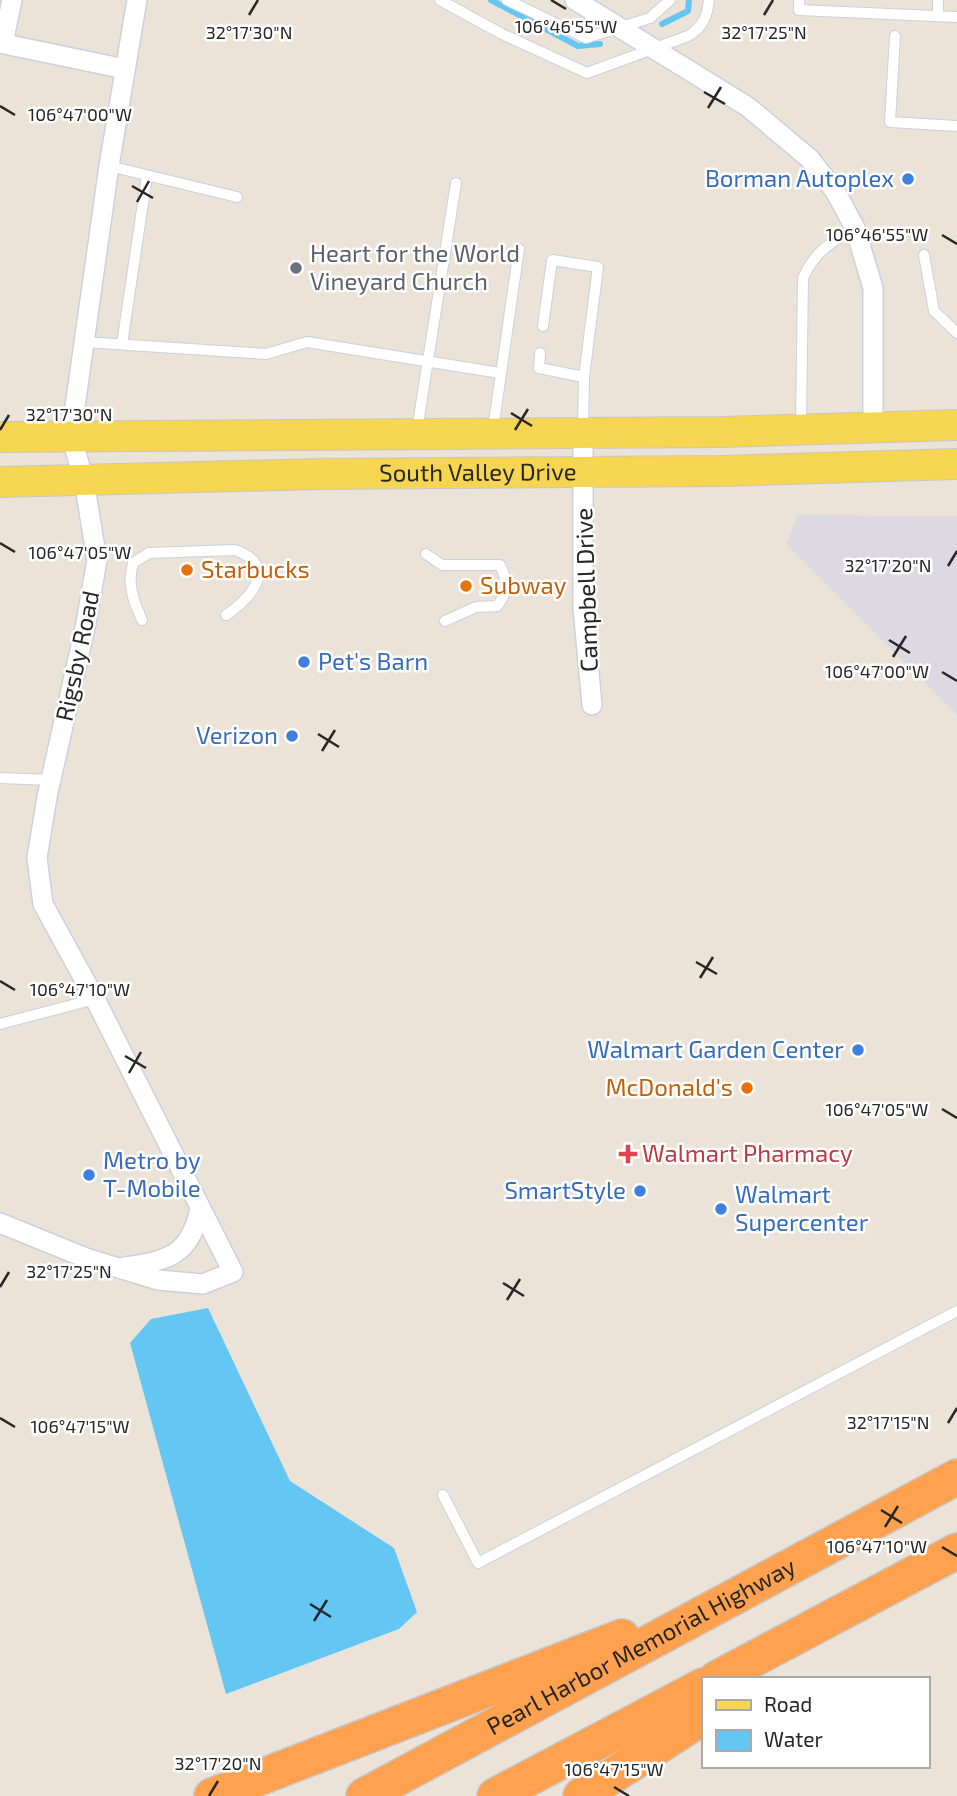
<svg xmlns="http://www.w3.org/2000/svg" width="957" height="1796" viewBox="0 0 957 1796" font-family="'Exo 2',sans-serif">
  <rect width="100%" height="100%" fill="#ebe3d7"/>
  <polygon fill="#dcd9e2" points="798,515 957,516 957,715 786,544"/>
  <polygon fill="#64c7f3" points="208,1308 290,1481 394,1548 417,1612 399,1629 226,1694 130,1343 151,1319"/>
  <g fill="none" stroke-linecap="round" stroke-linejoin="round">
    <g stroke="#64c7f3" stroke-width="6">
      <polyline points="491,0 578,46 600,44"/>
      <polyline points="662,24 688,11 689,0"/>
    </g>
    <defs>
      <g id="service">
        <path d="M440,0L502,34L587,73L688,36C703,27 707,17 709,0"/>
        <polyline points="507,0 586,38 650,18 670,0"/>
        <polyline points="799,0 799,10 957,17"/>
        <polyline points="938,16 938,0"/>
        <polyline points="895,36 890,122 957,126"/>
        <polyline points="109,166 237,197"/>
        <polyline points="924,255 934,311 957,333"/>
        <polyline points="543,326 552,260 598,267 584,377 583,428"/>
        <polyline points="83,342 266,354 307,342 500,373"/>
        <polyline points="122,344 147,176"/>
        <polyline points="540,353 539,368 584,377"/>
        <path d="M801,425L803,278C815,251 830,243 855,228"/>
        <polyline points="493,429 519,249"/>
        <polyline points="417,430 456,183"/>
        <path d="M426,554L442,565H500C507,579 508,594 497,606L476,607L445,621"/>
        <path d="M142,620C133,600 127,584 133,563L149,553L235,550C280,566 251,598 226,615"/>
        <polyline points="0,778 51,780"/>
        <polyline points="0,1024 95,999"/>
        <polyline points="443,1495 478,1563 957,1311"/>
      </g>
      <g id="minor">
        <polyline points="575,0 748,107 810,159 835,191 855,228 873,288 873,427"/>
        <polyline points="0,43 125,69"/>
        <polyline points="3,43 12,0"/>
        <polyline points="583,432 583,608 592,705"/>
        <polyline points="0,1223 86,1258 158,1280 203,1284 233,1272 95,999 43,904 37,858 47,797 86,623 97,560 84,481 71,435 109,166 137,0"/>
        <path d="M124,1267C168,1261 191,1255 200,1208"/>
      </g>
      <g id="primary">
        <polyline points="0,437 721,432 957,425"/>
        <path id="s1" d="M0,482L319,474L722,471L957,464"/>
      </g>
      <g id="motorway">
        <polyline points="716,1679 957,1551"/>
        <polyline points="212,1796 622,1637"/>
        <path id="s2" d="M364,1796L957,1477"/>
        <polyline points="495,1796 703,1686"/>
        <polyline points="581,1796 703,1717"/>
      </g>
    </defs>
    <use href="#service" stroke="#cdd0e1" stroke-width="12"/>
    <use href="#minor" stroke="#cdd0e1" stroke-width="22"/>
    <use href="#primary" stroke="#c7c7c7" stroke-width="32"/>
    <use href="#motorway" stroke="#c7c7c7" stroke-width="38"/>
    <use href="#service" stroke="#fff" stroke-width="10"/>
    <use href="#minor" stroke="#fff" stroke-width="19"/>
    <use href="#primary" stroke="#f6d651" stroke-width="30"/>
    <use href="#motorway" stroke="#ffa14e" stroke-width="35"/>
  </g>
  <path fill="none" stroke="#272727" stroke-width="2.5" d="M551,0L566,9M249,15L258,0M764,15L773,0M704,92L725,104M0,106L15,115M708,108L721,87M132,186L153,198M137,202L149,181M942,235L957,244M511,413L532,426M0,430L9,415M515,430L528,409M0,543L15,552M948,566L957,551M889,640L910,653M893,657L906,636M942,672L957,681M318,734L339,747M322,751L335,730M696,962L717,974M700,978L713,957M0,981L15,990M125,1056L146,1068M129,1073L141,1052M942,1109L957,1118M503,1283L524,1296M0,1287L9,1272M507,1300L520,1279M0,1418L15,1427M948,1423L957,1408M881,1510L902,1523M885,1527L898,1506M942,1547L957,1556M310,1604L331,1617M314,1621L327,1600M614,1787L629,1796M209,1796L218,1781"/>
  <g fill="#3f7fe0" stroke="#fff" stroke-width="2.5">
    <circle cx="908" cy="179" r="7"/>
    <circle cx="304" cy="662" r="7"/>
    <circle cx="292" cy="736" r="7"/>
    <circle cx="858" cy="1050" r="7"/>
    <circle cx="89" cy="1175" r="7"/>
    <circle cx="640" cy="1191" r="7"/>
    <circle cx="721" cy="1209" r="7"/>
  </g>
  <circle fill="#6b7280" stroke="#fff" stroke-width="2.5" cx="296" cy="268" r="7"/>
  <g fill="#e8710a" stroke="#fff" stroke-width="2.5">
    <circle cx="187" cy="570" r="7"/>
    <circle cx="466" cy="586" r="7"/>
    <circle cx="747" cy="1088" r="7"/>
  </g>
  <path fill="#e0444e" stroke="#fff" stroke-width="2.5" d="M624.5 1143.5h7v7h7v7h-7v7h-7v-7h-7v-7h7z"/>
  <g text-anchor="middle" stroke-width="5" stroke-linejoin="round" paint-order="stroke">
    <g font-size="24" fill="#366cbe" stroke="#fff" text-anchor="end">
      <text x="894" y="187">Borman Autoplex</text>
      <text x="318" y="670" text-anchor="start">Pet's Barn</text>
      <text x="278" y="744">Verizon</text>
      <text x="844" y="1058">Walmart Garden Center</text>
      <text x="103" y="1169" text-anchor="start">Metro by<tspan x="103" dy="28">T-Mobile</tspan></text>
      <text x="626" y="1199">SmartStyle</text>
      <text x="735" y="1203" text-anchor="start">Walmart<tspan x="735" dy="28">Supercenter</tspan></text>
    </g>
    <g font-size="24" fill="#5b616d" stroke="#fff" text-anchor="start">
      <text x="310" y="262">Heart for the World<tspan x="310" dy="28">Vineyard Church</tspan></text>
    </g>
    <g font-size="24" fill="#272727" stroke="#fff">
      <text dy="8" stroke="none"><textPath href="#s1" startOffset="478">South Valley Drive</textPath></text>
      <text transform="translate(587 590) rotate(-92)" y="8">Campbell Drive</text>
      <text transform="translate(78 656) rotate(-78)" y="8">Rigsby Road</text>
      <text dy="8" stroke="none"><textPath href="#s2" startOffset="315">Pearl Harbor Memorial Highway</textPath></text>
    </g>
    <g font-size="24" fill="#c56008" stroke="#fff" text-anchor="start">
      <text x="201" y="578">Starbucks</text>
      <text x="480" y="594">Subway</text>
      <text x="733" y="1096" text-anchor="end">McDonald's</text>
    </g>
    <g font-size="24" fill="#be3a42" stroke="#fff" text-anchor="start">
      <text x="642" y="1162">Walmart Pharmacy</text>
    </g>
  </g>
  <g font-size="18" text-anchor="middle" fill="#272727" stroke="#fff" stroke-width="5" stroke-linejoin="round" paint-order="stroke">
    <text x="566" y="33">106°46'55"W</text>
    <text x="249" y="39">32°17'30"N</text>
    <text x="764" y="39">32°17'25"N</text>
    <text x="80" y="121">106°47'00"W</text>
    <text x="877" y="241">106°46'55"W</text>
    <text x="69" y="421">32°17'30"N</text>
    <text x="80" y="559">106°47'05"W</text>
    <text x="888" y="572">32°17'20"N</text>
    <text x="877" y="678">106°47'00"W</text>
    <text x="80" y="996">106°47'10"W</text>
    <text x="877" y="1116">106°47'05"W</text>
    <text x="69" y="1278">32°17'25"N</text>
    <text x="888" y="1429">32°17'15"N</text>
    <text x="80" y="1433">106°47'15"W</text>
    <text x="877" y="1553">106°47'10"W</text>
    <text x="218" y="1770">32°17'20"N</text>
    <text x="614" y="1776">106°47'15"W</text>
  </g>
  <rect x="702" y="1677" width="228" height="91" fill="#ffffff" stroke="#a9a9a9" stroke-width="2"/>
  <rect x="716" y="1700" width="35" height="10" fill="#f6d651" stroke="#a9a9a9" stroke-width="2"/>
  <text x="764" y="1712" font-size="21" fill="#272727">Road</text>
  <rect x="716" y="1730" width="35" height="21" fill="#64c7f3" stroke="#a9a9a9" stroke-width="2"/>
  <text x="764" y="1747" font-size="21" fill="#272727">Water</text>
</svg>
